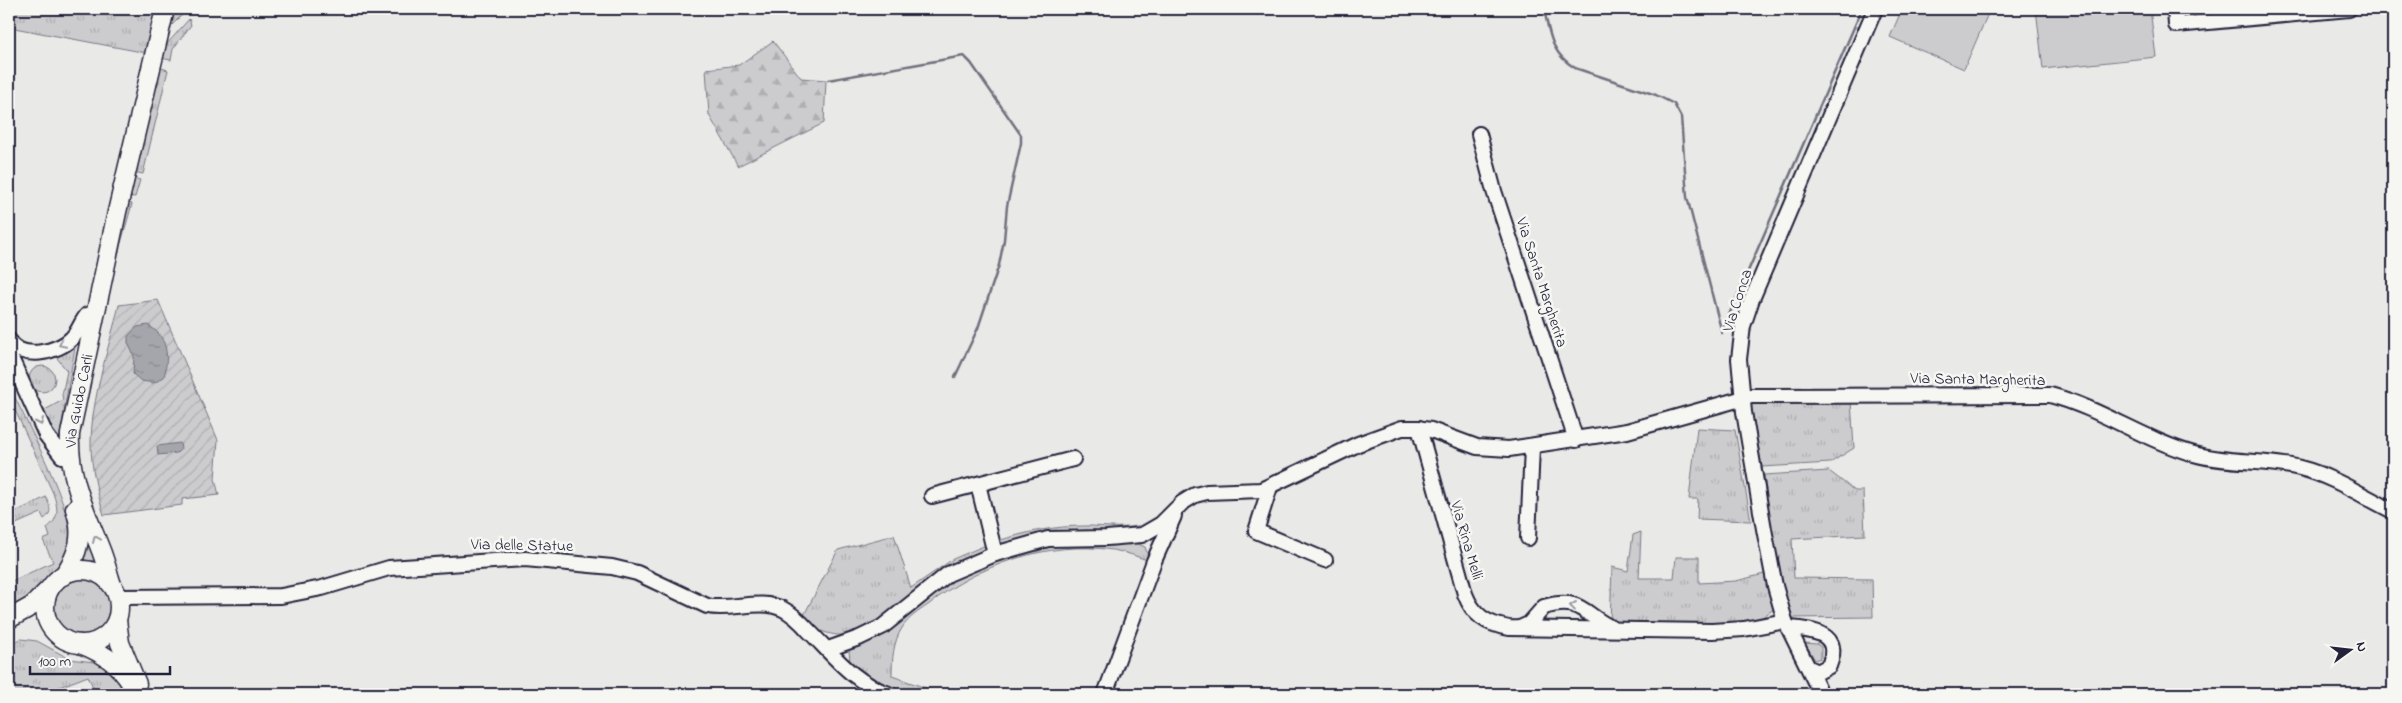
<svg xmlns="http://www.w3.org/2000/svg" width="2402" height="703" viewBox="0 0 2402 703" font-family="'Indie Flower',sans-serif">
  <defs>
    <pattern id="grass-tufts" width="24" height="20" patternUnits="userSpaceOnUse" patternTransform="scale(1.25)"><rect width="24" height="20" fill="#ccccce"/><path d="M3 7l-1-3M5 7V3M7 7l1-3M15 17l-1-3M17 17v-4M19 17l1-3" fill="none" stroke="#afafb2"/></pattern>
    <pattern id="forest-firs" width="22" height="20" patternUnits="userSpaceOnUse" patternTransform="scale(1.25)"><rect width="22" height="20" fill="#ccccce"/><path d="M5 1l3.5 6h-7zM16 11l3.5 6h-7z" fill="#afafb2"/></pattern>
    <pattern id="garden-furrows" width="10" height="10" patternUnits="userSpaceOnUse" patternTransform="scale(1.25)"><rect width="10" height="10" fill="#ccccce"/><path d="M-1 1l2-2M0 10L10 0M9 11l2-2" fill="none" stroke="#afafb2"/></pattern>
    <pattern id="water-ripples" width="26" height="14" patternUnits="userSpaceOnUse" patternTransform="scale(1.25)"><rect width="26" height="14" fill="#a5a5ac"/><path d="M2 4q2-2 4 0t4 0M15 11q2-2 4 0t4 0" fill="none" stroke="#86868d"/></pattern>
  </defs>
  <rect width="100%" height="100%" fill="#e9e9e7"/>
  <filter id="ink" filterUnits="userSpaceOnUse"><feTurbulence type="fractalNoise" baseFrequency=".02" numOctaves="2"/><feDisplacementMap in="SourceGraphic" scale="10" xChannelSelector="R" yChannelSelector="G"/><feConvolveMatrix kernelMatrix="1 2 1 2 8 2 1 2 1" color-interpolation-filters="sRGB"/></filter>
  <g filter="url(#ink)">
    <g fill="url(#grass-tufts)" stroke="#777784">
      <polygon points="9,9 158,9 147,53 9,27"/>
      <polygon points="171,9 188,9 165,32"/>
      <polygon points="189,19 191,25 173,49 171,60 160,58 167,44"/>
      <polygon points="158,67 168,70 143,174 133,172"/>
      <polygon points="133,178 140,180 135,197 128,196"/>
      <polygon points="126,202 132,204 98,325"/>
      <polygon points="77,336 58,446 42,417 45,415 43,411 63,400 62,395 67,371 54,354"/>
      <circle cx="42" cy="379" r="13"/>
      <path d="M9,385C23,416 75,511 69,540L76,542L60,566L44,579L37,592L9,613C17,598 9,589 9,574L12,581L53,562L43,540L50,537L47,528C60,518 58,508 53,493L9,397Z"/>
      <polygon points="1750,401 1851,401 1854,448 1830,463 1762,467"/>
      <polygon points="1697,428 1735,430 1751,521 1697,519 1698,499 1689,499"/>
      <polygon points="1829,471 1855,491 1863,491 1865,535 1792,539 1794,578 1872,579 1873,617 1790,618 1775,558 1764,475"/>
      <path d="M46,497C50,506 53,513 44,519L41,513L9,527V515Z"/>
      <path d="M1147,524L1143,528L997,547L995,542C1025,532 1054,526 1086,526C1107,526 1126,530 1147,524Z"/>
      <polygon points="1641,532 1639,578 1674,578 1676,557 1699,557 1699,583 1736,581 1768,573 1774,609 1761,618 1741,624 1610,624 1612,567 1628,571 1633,535"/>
      <path d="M894,535L911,588L953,559L986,545L987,551L873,627C846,638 831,639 805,622L808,619L803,617L838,550Z"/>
      <polygon points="94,541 97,562 85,560 82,557 86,544"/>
      <path d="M1134,542L1145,547L1150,561C1138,557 1126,552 1113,550C1048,540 978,565 928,605C919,611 908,618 902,628C893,642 892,660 892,676L943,694H906L874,684L850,663L849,649L882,635L942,584L975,566L1041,545Z"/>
      <circle cx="82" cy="607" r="29"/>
      <polygon points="21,639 37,641 70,659 102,663 132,694 96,694 88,676 41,694 9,694 9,644"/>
      <polygon points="1805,643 1817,644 1821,647 1821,658 1815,660"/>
    </g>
    <polygon fill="url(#forest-firs)" stroke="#777784" points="773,41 801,78 826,80 824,123 738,166 709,115 706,69 739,65"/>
    <path fill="url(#garden-furrows)" stroke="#777784" d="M158,300L218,440L215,479L219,495L182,499V505L104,515C97,491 91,468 91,444C91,399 109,348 119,305Z"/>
    <g fill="#ccccce" stroke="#777784">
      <polygon points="1902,9 1990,9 1964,69 1890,37"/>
      <polygon points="2036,9 2150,9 2156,57 2043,69"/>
    </g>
    <g fill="url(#water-ripples)" stroke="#71717f">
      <path d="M148,325C168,337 169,355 164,377L154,383L141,381L133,374L134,356L128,343V336L137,327Z"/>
      <polygon points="180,443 181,449 177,453 158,455 157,446"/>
    </g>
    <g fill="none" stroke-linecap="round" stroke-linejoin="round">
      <g stroke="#71717f" stroke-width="2.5">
        <path d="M1544,9C1550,35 1551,53 1575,68L1656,95L1674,104L1681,117L1687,197L1722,333"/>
        <polyline points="828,80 964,56 971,63 1021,135 1021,143 1007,206 1004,240 999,265 978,328 955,377"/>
        <polyline points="1722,331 1862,9"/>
      </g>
      <defs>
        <g id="minor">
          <polyline points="2175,9 2176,25 2349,9"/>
          <polyline points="1479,134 1494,191 1576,440"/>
          <path d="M9,340C20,361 58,353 72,338C79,331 81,322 87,315"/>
          <polyline points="9,354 46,435 62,456"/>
          <path d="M1419,428L1465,594C1473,615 1486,624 1509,628L1712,631L1744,629L1785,621"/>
          <polyline points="978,484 995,554"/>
          <polyline points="1270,487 1256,531 1325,560"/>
          <polyline points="932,496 1073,459"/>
          <polyline points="1528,538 1532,447"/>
          <path d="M118,597L281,596L322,588L389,568L525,559L612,567L637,573L707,606C732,611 760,598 783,609C793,614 801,622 809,631C834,656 854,683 889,694"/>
          <path d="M1520,628L1529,624L1544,607C1583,596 1584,616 1612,628"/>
          <path d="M1789,628C1814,630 1842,633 1829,666L1818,672L1809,668"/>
          <path d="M828,649L859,638L882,627L948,574L995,554L1048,539L1107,538L1142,535L1161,524L1182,503L1195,495L1207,492L1261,490L1358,444L1402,428H1416L1431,430L1477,447L1509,449L1627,431L1751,396L2050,395C2100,408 2144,440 2194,454C2229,464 2265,459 2300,468C2332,476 2363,496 2393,511"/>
          <polyline points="1105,694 1154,561 1174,516"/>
          <polyline points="1821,694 1785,621 1775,586 1764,529 1744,412 1739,359 1743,326 1752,299 1875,9"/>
        </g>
        <g id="major">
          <circle cx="82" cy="607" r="37"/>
          <path d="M63,576C79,554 84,534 75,509"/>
          <path id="s1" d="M112,585C108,573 105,560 100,548C85,510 68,476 70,434L117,212L165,9"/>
          <polyline points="9,619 32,606 49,589"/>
          <polyline points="117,620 120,643 137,684"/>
          <path d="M80,644C105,653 126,669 136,694"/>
        </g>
      </defs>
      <use href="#minor" stroke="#22223b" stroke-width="18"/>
      <use href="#major" stroke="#22223b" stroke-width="21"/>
      <use href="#minor" stroke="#f6f6f2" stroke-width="14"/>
      <use href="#major" stroke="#f6f6f2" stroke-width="18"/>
    </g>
    <defs><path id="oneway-chevron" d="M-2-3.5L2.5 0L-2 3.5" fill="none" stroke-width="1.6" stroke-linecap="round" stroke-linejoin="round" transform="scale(1.25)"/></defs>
    <g stroke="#9797a0">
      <use href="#oneway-chevron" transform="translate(62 344) rotate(154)"/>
      <use href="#oneway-chevron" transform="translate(40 422) rotate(66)"/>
      <use href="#oneway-chevron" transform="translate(96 539) rotate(-113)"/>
      <use href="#oneway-chevron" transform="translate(1573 606) rotate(-173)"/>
    </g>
  </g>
  <g text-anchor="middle" stroke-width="5" stroke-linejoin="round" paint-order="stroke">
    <g font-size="16" fill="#22223b" stroke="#f6f6f2">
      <text transform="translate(1543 282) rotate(72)" y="6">Via Santa Margherita</text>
      <text transform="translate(1736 300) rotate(-72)" y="6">Via Conca</text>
      <text transform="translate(1978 378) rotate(1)" y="6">Via Santa Margherita</text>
      <text dy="6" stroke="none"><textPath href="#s1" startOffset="192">Via Guido Carli</textPath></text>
      <text transform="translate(1468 540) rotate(74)" y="6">Via Rina Melli</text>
      <text transform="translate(522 544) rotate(1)" y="6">Via delle Statue</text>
    </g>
  </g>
  <rect width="2402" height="703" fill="none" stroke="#f6f6f2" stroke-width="30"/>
  <rect x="15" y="15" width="2372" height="673" fill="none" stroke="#22223b" stroke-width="2" filter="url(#ink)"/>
  <g transform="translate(2350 650) rotate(75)" stroke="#f6f6f2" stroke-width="4" paint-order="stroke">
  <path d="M0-4L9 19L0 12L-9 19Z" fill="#22223b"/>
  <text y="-8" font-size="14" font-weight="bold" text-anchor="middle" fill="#22223b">N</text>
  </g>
  <path d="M30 666v8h140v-8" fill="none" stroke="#22223b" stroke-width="2.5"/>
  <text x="38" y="666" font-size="15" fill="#22223b" stroke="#f6f6f2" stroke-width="4" paint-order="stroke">100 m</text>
</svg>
